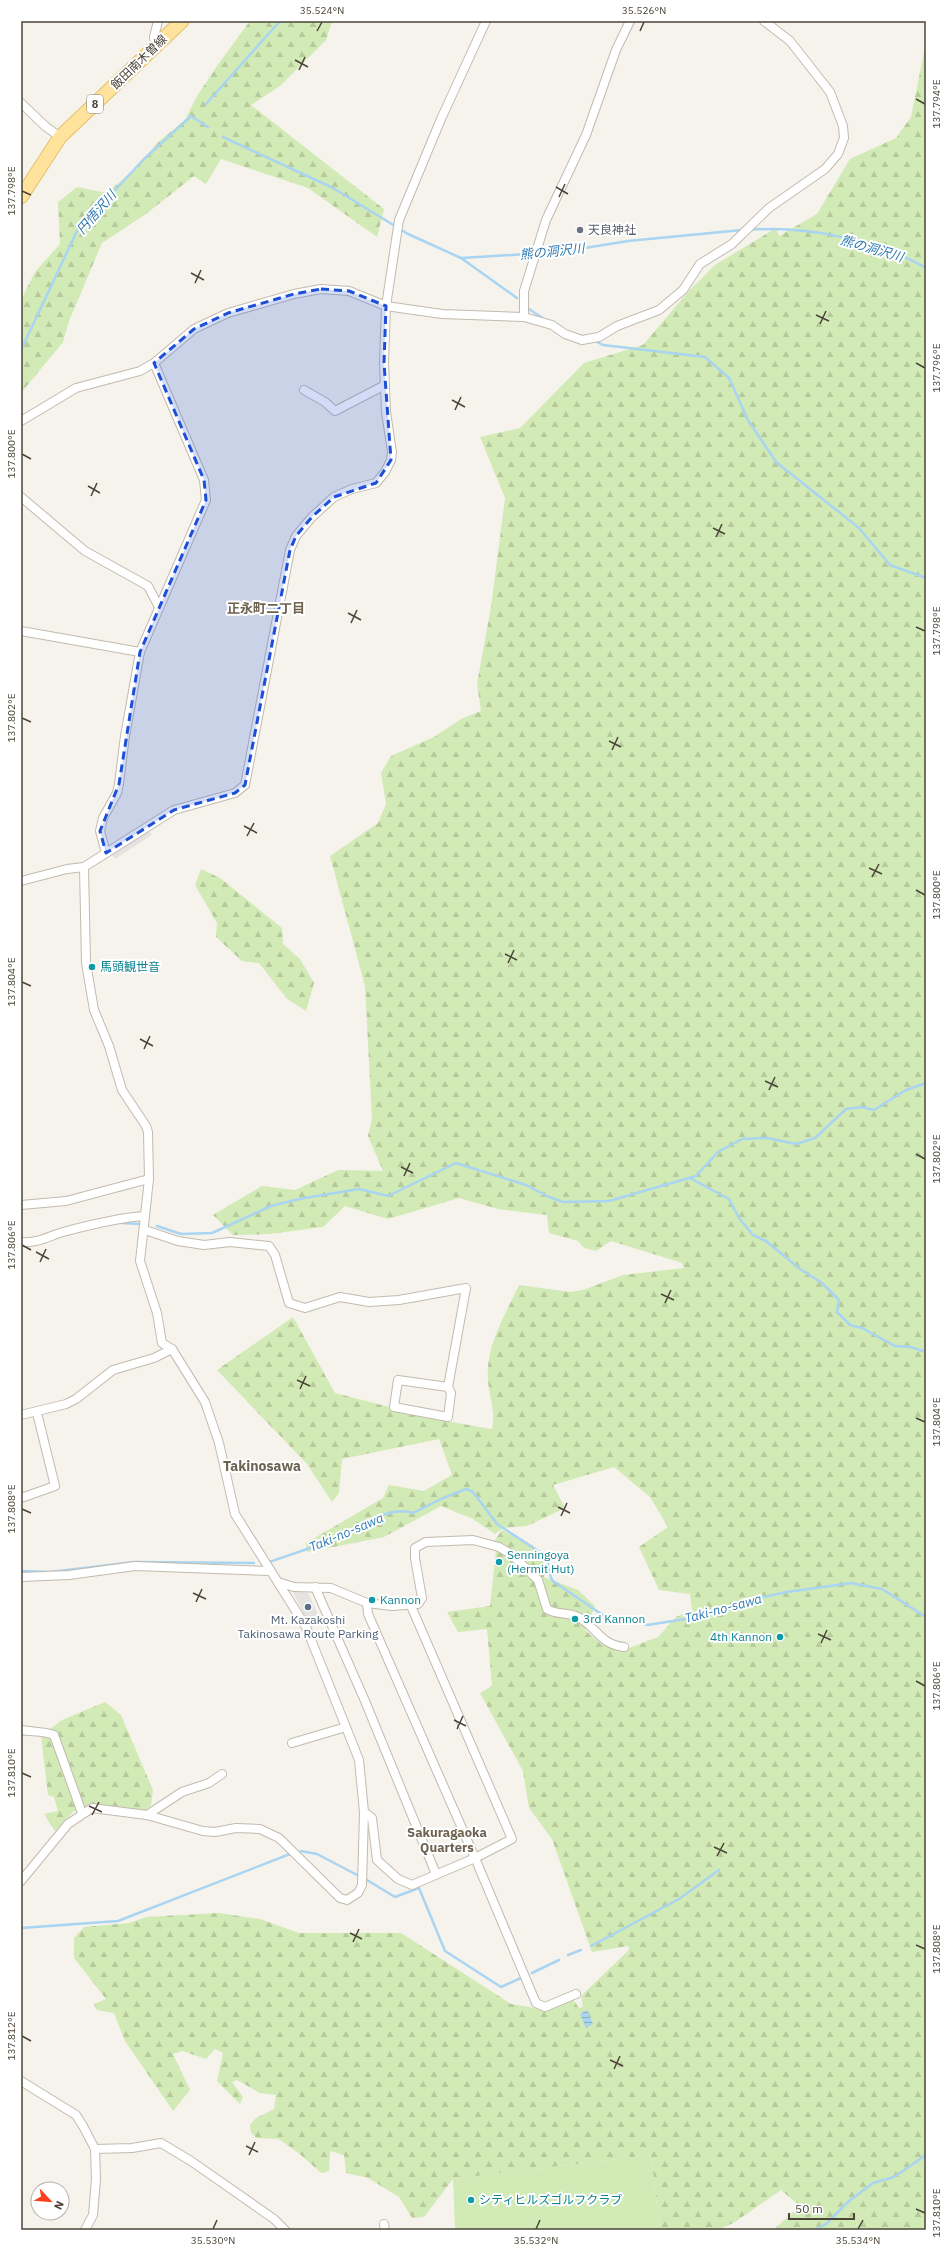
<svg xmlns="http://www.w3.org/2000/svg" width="947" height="2251" viewBox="0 0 947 2251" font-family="'IBM Plex Sans','Noto Sans JP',sans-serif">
  <defs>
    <pattern id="forest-firs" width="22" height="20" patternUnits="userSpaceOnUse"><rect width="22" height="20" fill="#d2eab5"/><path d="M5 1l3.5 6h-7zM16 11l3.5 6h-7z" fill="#b6ca9c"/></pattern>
    <pattern id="water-rules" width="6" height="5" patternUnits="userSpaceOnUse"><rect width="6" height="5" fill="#a9d4f2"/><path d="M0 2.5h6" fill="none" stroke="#8caec5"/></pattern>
  </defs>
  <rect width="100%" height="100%" fill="#f6f3ec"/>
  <polygon fill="#d2eab5" points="651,2155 660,2230 455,2230 453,2179"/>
  <g fill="url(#forest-firs)">
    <polygon points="250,21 332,21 326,40 280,86 251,105 384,209 377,237 308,188 221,159 206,184 194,176 146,214 102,243 69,321 63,342 21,393 21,300 35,272 60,244 58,202 77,187 107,193 137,167 158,142 185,120 197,96 219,63"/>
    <path d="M926,42V2230H773L800,2206L781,2190L735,2222L718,2230H660L651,2155L453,2179L424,2217L412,2218L399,2197L368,2178L346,2173L344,2155L330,2151L329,2171L321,2173L301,2155L279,2139L256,2138L251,2132L250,2125L256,2118L274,2109L276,2095L260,2093L237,2080L232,2082L243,2097L240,2104L217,2081L223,2053L215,2049L206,2059L182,2051L173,2054L190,2090L173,2111L125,2041L114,2013L97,2010L94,2004L106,1999L74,1958V1938L84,1927L129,1923L146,1917L218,1913L260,1919L299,1933H401L511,2004L546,2010L573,1999L579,2008L583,2007L581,1996L629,1950L628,1946L592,1952L552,1839L529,1808L523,1771L480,1693L492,1686L487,1629L458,1632L447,1612L490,1606L496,1551L495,1540L502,1530C526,1543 548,1545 544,1577L578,1590L595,1606L585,1630L601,1644L621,1651L658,1637L676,1617L692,1610L690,1594L659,1590L639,1547L668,1527L650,1497L614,1467L553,1485L565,1508L527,1526L503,1528L495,1534L473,1519L441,1506L384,1537L307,1552L306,1543L383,1498L389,1485L424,1491L452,1475L439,1439L342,1459L339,1493L332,1502L307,1464L217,1370L293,1317L335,1393L440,1420L492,1429C496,1412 489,1397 488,1380C485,1346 506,1314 519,1285L570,1292L583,1290L623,1275L684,1268L682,1263L611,1241L596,1251L584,1248L578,1241L549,1233L547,1215L498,1209L459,1198L388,1219L345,1206L323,1227L270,1234L233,1235L213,1215L262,1186L295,1190L338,1170L383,1171L368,1136L372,1119L365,986L330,856L378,823L386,804L381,773L391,756L434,737L461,719L481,711L477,684L491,607L505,498L480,437L520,428L584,363L643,345L688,292L715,265L776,228L779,236L817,214L850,159L896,138L911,117Z"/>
    <polygon points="201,869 220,878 282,928 283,944 300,959 314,983 306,1011 287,999 259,963 242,961 216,937 217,923 195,885"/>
    <polygon points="105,1702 121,1715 153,1790 151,1805 145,1810 89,1804 73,1812 55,1831 44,1814 58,1811 54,1797 48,1795 41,1736 62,1720"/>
  </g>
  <g fill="#e5e3e0">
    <polygon points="147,826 152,835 115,859 110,851"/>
    <polygon points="292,1590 308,1593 321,1621 310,1626"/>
  </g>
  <polygon fill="url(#water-rules)" points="587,2010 593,2024 586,2028 580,2014"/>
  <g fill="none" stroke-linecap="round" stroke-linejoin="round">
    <g stroke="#a9d4f2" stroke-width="2.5">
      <polyline points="206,104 280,21"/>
      <polyline points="223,137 333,188 408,234 461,258 560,252 628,241 742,230"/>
      <path d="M749,230C804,225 878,240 926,268"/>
      <polyline points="461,258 517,298"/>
      <polyline points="529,309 544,319"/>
      <polyline points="595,341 603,345 705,357 729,378 748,420 776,462 859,528 890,565 926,578"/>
      <polyline points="21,350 77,231 143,160 191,116 208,127"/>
      <polyline points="690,1178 729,1199 739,1218 753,1235 766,1241 800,1269 822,1283 839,1300 837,1312 850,1325 862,1328 895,1346 911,1347 926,1352"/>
      <polyline points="122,1223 140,1224"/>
      <polyline points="157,1226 181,1234 212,1233 271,1206 299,1199 359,1189 388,1196 456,1163 526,1185 549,1197 563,1202 609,1201 696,1176 718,1152 742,1139 767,1138 796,1144 815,1138 846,1109 862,1107 874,1110 906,1090 926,1083"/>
      <path d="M269,1562C292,1554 315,1547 336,1538C360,1528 386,1505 413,1513L441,1499L466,1489L473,1492L497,1524L546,1556L551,1578L553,1581L604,1616L648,1625L685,1619L727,1610L744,1601L787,1592L851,1583L882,1589L926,1617"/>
      <polyline points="21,1571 50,1572 134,1562 254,1563"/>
      <polyline points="301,1851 317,1854 359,1876"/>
      <polyline points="367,1880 395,1897 419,1888 445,1951 501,1987 523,1977"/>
      <polyline points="21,1928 118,1921 290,1854"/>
      <polyline points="591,1946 679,1899 719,1870"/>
      <polyline points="568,1955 581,1950"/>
      <polyline points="532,1973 559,1960"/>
      <polyline points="815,2230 826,2224 849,2201 873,2183 894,2177 926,2155"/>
    </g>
    <defs>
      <g id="minor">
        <polyline points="155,47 154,37 158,21"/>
        <polyline points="21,103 45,126 60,137"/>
        <polyline points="524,317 524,291 546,220 586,135 616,50 630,21"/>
        <polyline points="304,390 325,402 335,411 385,385"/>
        <polyline points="21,421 76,388 140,371 154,363 194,329 228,313 294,294 321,289 349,291 386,306 442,314 524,317 552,325 565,334 582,340 599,337 617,326 659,310 683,290 700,264 732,244 769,208 825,169 838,154 844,138 843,126 830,92 790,41 764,21"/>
        <polyline points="21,497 85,551 148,586 159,607"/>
        <polyline points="21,631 140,652"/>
        <polyline points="106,853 100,831 103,818 117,793 119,784 125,736 140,652 206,500 204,480 154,363"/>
        <polyline points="21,881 67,869 84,867 174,810 235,793 245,785 290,550 296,536 312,517 334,497 352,489 376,483 385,472 391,460 392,452 386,412 384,363 386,306 399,220 441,119 486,21"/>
        <polyline points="21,1205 66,1201 149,1179"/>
        <polyline points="145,1230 178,1241 204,1245 230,1242 269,1246 275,1255 289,1303 305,1308 340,1297 369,1302 399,1300 466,1288 448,1387 451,1393 448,1417 394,1407 398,1380 448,1387"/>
        <path d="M21,1242C36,1244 49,1236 63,1232C89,1225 117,1218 144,1216"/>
        <polyline points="21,1415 66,1404 76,1399 113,1370 154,1358 172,1349"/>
        <polyline points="21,1498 55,1486 37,1413"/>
        <polyline points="21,1577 69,1575 135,1566 269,1571"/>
        <path d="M278,1582L294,1587L331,1588L367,1603L392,1606L418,1604L422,1598L415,1558V1548L426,1542L473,1540L499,1547L511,1554L538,1580L547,1609C556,1615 568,1612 578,1617C597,1627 599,1644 624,1647"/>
        <polyline points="315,1587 365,1701 436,1874"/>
        <polyline points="367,1603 368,1614 475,1858 536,2003 545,2007 576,1994"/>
        <path d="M21,1730C33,1732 43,1731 54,1735L82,1813"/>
        <polyline points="292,1743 346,1727"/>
        <polyline points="364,1812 372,1818 377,1860 398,1879 412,1885 475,1858 512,1839 411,1606"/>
        <polyline points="147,1815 182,1792 209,1783 222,1774"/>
        <polyline points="21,1881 68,1824 92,1808 147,1815 203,1831 215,1832 236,1828 260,1829 279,1838 340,1898 347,1900 358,1893 362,1885 364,1812 359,1760 306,1627 235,1514 219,1443 205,1402 172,1349 162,1343 157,1313 140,1261 149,1179 148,1132 146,1126 122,1090 109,1046 94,1010 86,963 84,867"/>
        <polyline points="21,2081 76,2115 83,2126 95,2149 96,2179 93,2215 85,2230"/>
        <polyline points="95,2149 132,2148 161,2143 191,2161 274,2219 285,2230"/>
        <polyline points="384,2224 385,2230"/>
      </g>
      <polyline id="primary" points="21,197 60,137 182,21"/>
    </defs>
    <use href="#minor" stroke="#c2bbae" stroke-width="10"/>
    <use href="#primary" stroke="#e6c16a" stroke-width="15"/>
    <use href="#minor" stroke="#fff" stroke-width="8"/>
    <use href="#primary" stroke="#ffe39c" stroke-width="13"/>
  </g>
  <path fill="#1d4ed8" fill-opacity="0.2" stroke="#1d4ed8" stroke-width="3" stroke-dasharray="8 5" stroke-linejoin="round" d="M321,289L349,291L386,306L384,363L391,460L376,483L334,497L312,517L296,536L290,550L245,785L235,793L174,810L106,853L100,831L119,784L140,652L206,500L204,480L154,363L194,329L228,313L294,294Z"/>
  <path fill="none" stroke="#4b4439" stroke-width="1.5" d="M317,31L322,22M640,31L644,22M295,60L308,67M299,70L305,57M916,99L925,104M556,187L568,194M22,191L31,195M559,197L565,184M191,273L204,280M195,283L201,270M816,315L829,321M820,324L826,311M916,363L925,368M452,400L465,407M455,410L461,397M22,454L31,459M88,486L100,493M91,496L97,483M713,528L725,534M716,537L722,524M348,613L361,620M351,623L357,610M916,627L925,631M22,718L31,722M609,741L621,747M612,750L618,737M244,826L257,833M247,836L254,823M869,868L882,874M872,877L879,864M916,890L925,895M505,954L517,960M508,963L514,950M22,982L31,986M140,1039L153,1046M144,1049L150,1036M765,1081L778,1087M769,1090L775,1077M916,1154L925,1159M401,1167L413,1173M404,1176L410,1163M22,1245L31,1250M36,1252L49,1259M40,1262L46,1249M661,1294L674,1300M665,1303L671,1290M297,1380L310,1386M300,1389L306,1376M916,1418L925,1422M558,1507L570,1513M22,1509L31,1513M561,1516L567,1503M193,1593L206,1599M196,1602L202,1589M818,1634L831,1640M821,1643L827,1630M916,1681L925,1686M454,1720L466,1726M457,1729L463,1716M22,1773L31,1777M89,1806L102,1812M92,1815L99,1802M714,1847L727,1853M717,1856L724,1843M350,1933L362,1939M353,1942L359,1929M916,1945L925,1949M22,2036L31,2041M610,2060L623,2066M614,2069L620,2056M246,2146L258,2152M249,2155L255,2142M916,2209L925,2213M213,2229L217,2220M536,2229L540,2220M858,2229L863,2220"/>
  <circle fill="#6b7280" stroke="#fff" stroke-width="1.5" cx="580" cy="230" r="4"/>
  <g fill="#0f9aa8" stroke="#fff" stroke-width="1.5">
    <circle cx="92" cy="967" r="4"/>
    <circle cx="499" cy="1562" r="4"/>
    <circle cx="372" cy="1600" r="4"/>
    <circle cx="575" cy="1619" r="4"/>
    <circle cx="780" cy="1637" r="4"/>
    <circle cx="471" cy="2200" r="4"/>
  </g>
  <circle fill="#5c6f8a" stroke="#fff" stroke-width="1.5" cx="308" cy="1607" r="4"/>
  <g text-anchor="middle" stroke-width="4" stroke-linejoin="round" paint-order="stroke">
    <rect fill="#fff" stroke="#817c74" stroke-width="1" x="87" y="95" width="16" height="18" rx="3"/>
    <g font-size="11" font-weight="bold" fill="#4b4439">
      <text x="95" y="108">8</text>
    </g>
    <g font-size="12" fill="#4b4439" stroke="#fff">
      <text transform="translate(139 62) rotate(-44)" y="4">飯田南木曽線</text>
    </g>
    <g font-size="12" fill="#5b616d" stroke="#fff" text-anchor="start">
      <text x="588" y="234">天良神社</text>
    </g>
    <g font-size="12" fill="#0d838f" stroke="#fff" text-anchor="start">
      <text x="100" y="971">馬頭観世音</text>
      <text x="507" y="1559">Senningoya<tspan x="507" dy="14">(Hermit Hut)</tspan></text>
      <text x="380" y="1604">Kannon</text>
      <text x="583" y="1623">3rd Kannon</text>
      <text x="772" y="1641" text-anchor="end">4th Kannon</text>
      <text x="479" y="2204">シティヒルズゴルフクラブ</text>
    </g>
    <g font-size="12" fill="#4e5e75" stroke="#fff">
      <text x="308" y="1624">Mt. Kazakoshi<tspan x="308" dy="14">Takinosawa Route Parking</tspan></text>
    </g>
    <g font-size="13" font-style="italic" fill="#2e7ab2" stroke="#fff">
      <text transform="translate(96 212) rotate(-49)" y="5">円悟沢川</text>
      <text transform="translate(872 248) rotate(16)" y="5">熊の洞沢川</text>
      <text transform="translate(552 251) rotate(-6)" y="5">熊の洞沢川</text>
      <text transform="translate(346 1532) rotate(-23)" y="5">Taki-no-sawa</text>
      <text transform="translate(723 1608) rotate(-15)" y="5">Taki-no-sawa</text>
    </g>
    <g font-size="13" font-weight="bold" fill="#6e6250" stroke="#fff">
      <text x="266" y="613">正永町二丁目</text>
      <text x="447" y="1837">Sakuragaoka<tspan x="447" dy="15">Quarters</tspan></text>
    </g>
    <g font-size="14" font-weight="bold" fill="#6e6250" stroke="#fff">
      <text x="262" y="1471">Takinosawa</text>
    </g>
  </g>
  <rect width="947" height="2251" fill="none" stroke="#ffffff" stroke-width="44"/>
  <g transform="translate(50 2201) rotate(116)"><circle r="19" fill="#ffffff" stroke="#b7b4b0"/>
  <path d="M0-3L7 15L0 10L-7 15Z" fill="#fc3f1d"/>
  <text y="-6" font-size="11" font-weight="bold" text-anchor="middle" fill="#4b4439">N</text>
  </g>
  <path d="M789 2213v6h65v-6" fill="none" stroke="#4b4439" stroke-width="2"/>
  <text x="795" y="2213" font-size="12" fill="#4b4439" stroke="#ffffff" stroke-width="3" paint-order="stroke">50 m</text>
  <rect x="22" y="22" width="903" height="2207" fill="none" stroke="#4b4439" stroke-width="1.5"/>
  <g font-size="10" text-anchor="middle" fill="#4b4439">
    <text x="322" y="14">35.524°N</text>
    <text x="644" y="14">35.526°N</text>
    <text transform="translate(936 104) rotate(-90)" y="4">137.794°E</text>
    <text transform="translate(11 191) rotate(-90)" y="4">137.798°E</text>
    <text transform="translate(936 368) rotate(-90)" y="4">137.796°E</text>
    <text transform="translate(11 454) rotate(-90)" y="4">137.800°E</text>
    <text transform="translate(936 631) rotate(-90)" y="4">137.798°E</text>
    <text transform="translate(11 718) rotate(-90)" y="4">137.802°E</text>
    <text transform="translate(936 895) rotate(-90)" y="4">137.800°E</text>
    <text transform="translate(11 982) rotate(-90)" y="4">137.804°E</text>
    <text transform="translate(936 1159) rotate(-90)" y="4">137.802°E</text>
    <text transform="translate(11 1245) rotate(-90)" y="4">137.806°E</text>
    <text transform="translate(936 1422) rotate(-90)" y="4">137.804°E</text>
    <text transform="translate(11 1509) rotate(-90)" y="4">137.808°E</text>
    <text transform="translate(936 1686) rotate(-90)" y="4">137.806°E</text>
    <text transform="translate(11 1773) rotate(-90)" y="4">137.810°E</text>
    <text transform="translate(936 1949) rotate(-90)" y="4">137.808°E</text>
    <text transform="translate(11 2036) rotate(-90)" y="4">137.812°E</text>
    <text transform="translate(936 2213) rotate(-90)" y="4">137.810°E</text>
    <text x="213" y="2244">35.530°N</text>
    <text x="536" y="2244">35.532°N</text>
    <text x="858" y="2244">35.534°N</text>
  </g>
</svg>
